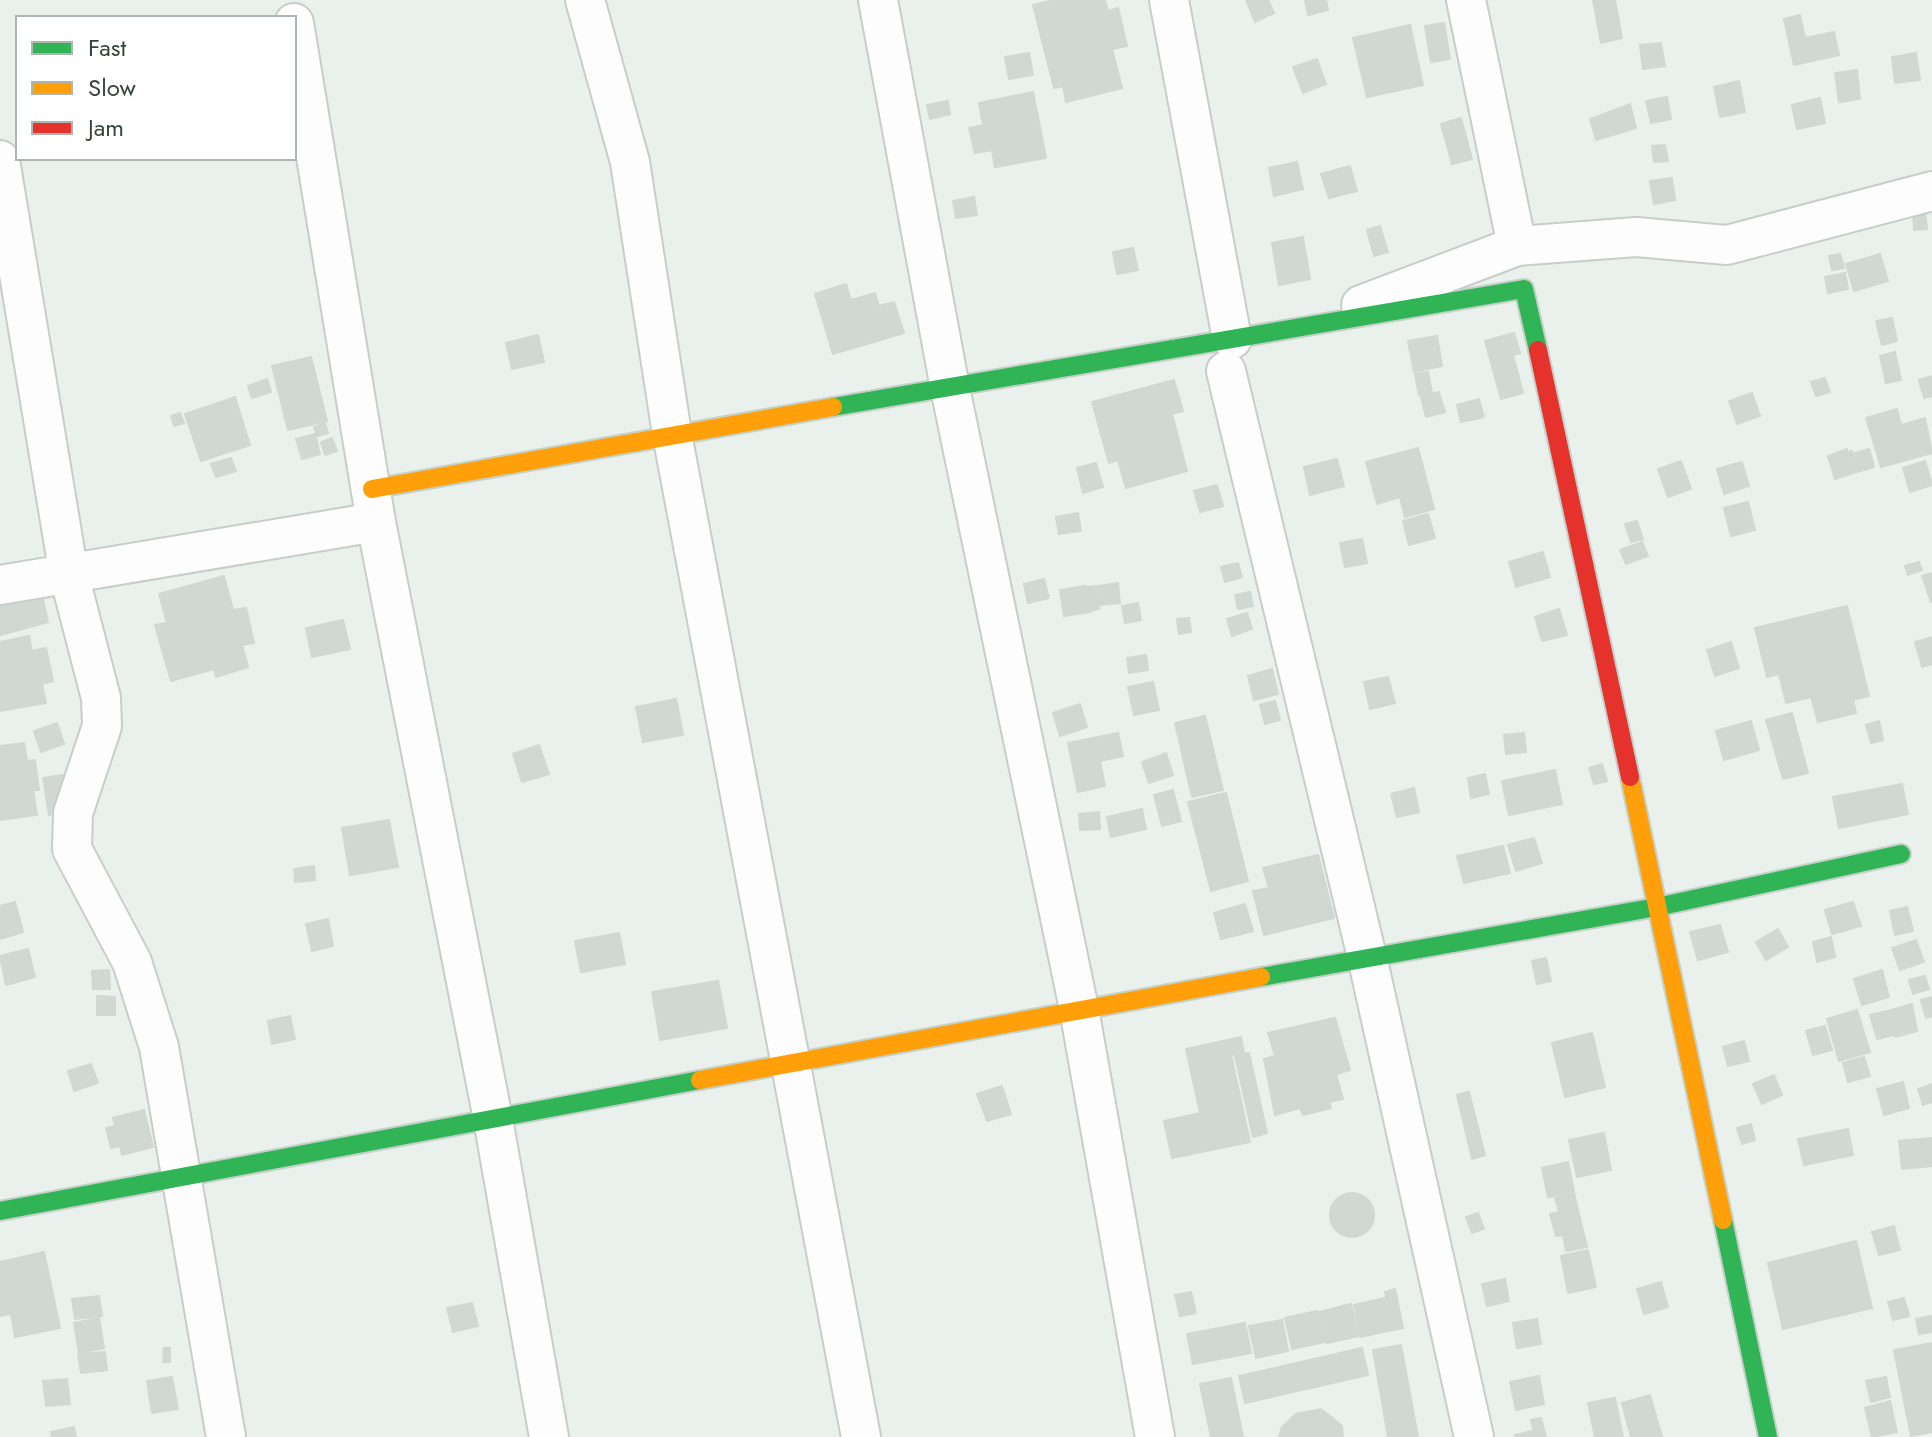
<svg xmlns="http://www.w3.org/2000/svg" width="1932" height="1437" viewBox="0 0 1932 1437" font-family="Jost,sans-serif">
  <rect width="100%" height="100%" fill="#eaf0ec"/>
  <g fill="#d1d8d3" stroke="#d0d8d2" stroke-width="2">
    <polygon points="1054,0 1105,0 1108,11 1118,8 1127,46 1112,49 1122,88 1066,102 1063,86 1054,88 1033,5"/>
    <polygon points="1246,0 1268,0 1274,13 1255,22"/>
    <polygon points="1305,0 1326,0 1328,10 1308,15"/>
    <polygon points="1593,0 1615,0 1622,38 1601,43"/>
    <polygon points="1800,15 1805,38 1834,32 1839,55 1794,65 1784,19"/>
    <polygon points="1444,23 1450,59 1431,62 1425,26"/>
    <polygon points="1410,25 1423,85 1367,97 1353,38"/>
    <polygon points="1661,43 1665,66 1643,69 1640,45"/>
    <polygon points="1029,53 1033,75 1009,79 1005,57"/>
    <polygon points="1916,53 1920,80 1895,83 1892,57"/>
    <polygon points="1317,59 1326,84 1303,93 1293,67"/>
    <polygon points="1857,70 1860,99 1839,102 1835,73"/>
    <polygon points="1739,81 1745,112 1720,117 1714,87"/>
    <polygon points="1033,92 1046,158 995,167 992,150 975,153 969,128 983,125 979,103"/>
    <polygon points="1667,97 1671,119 1651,123 1646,101"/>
    <polygon points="1820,98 1825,123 1797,129 1792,105"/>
    <polygon points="948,101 950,114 930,119 927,105"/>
    <polygon points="1630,104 1636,128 1596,140 1590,119"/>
    <polygon points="1461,118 1472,159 1452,164 1441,124"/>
    <polygon points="1665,145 1668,161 1654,162 1652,146"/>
    <polygon points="1297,162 1303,189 1274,196 1269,168"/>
    <polygon points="1350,166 1357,191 1329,198 1321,174"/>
    <polygon points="1672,178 1675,200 1654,204 1650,181"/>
    <polygon points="974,197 977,215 956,218 953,201"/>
    <polygon points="1925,211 1927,229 1914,230 1913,212"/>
    <polygon points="1380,226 1388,252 1374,256 1367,230"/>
    <polygon points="1303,237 1310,279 1279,285 1272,243"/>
    <polygon points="1133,248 1138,270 1117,274 1113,252"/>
    <polygon points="1840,254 1844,268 1832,270 1829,256"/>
    <polygon points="1880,254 1888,281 1854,291 1846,264"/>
    <polygon points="1845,273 1848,289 1828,293 1825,277"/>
    <polygon points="846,284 851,300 875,293 879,306 894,302 904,333 833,354 815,294"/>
    <polygon points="1892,318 1897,341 1882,345 1876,321"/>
    <polygon points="1514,333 1520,353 1513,355 1523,393 1501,399 1485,341"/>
    <polygon points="538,335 544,362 512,369 506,343"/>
    <polygon points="1437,336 1442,366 1414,372 1408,341"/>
    <polygon points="1895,352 1901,380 1886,383 1880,356"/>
    <polygon points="311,357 327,421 288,430 272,366"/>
    <polygon points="1428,372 1432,393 1419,395 1415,374"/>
    <polygon points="1932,376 1932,396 1924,398 1919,380"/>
    <polygon points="1825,378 1830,392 1816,396 1811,382"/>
    <polygon points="267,379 271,392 252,398 248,386"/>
    <polygon points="1174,380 1183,411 1172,414 1187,471 1126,488 1118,460 1109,463 1092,402"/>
    <polygon points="1439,392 1445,412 1426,417 1421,397"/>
    <polygon points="1752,393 1760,416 1737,424 1729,401"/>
    <polygon points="235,397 250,445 201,461 185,414"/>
    <polygon points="1479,399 1484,417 1461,422 1457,405"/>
    <polygon points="1897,409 1901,425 1925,418 1932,453 1881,467 1866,418"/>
    <polygon points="180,413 184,423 174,426 171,416"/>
    <polygon points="325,423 328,433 317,436 314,427"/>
    <polygon points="315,434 320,454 302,459 296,439"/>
    <polygon points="332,438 337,451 325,455 321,442"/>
    <polygon points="1418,448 1434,509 1405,517 1400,497 1377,504 1366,462"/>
    <polygon points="1847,449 1848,453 1852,451 1859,471 1835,479 1828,456"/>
    <polygon points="1869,449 1874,467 1860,471 1855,453"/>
    <polygon points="231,458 236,471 216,477 211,464"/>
    <polygon points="1337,459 1344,486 1310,495 1304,467"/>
    <polygon points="1681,461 1691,489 1668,497 1658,469"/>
    <polygon points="1925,461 1932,485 1910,492 1903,468"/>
    <polygon points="1742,462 1749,486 1724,494 1717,469"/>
    <polygon points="1096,463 1103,487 1083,493 1077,468"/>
    <polygon points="1217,485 1223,506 1200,512 1194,491"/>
    <polygon points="1748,502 1755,530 1731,536 1724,508"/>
    <polygon points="1078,513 1081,531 1059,534 1056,517"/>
    <polygon points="1428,514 1435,538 1409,545 1403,521"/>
    <polygon points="1637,521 1643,539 1631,542 1625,524"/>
    <polygon points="1362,539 1367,563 1345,567 1340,543"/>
    <polygon points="1642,542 1648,556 1626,564 1620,550"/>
    <polygon points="1543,552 1550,577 1516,587 1509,562"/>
    <polygon points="1919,562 1922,570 1908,575 1905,566"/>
    <polygon points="1238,563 1242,577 1225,582 1221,567"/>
    <polygon points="1932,573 1932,602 1931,602 1922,576"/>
    <polygon points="224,576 233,610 246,608 254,643 242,645 248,667 216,677 214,669 171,681 155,625 167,623 159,594"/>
    <polygon points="1044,579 1049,598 1028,603 1024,584"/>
    <polygon points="1118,583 1120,603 1100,605 1098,586"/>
    <polygon points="1085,586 1090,612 1064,616 1060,590"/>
    <polygon points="1096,586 1099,609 1091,611 1087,587"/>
    <polygon points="1250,592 1253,606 1238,609 1235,595"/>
    <polygon points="29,598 29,602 43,600 48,622 1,635 0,604"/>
    <polygon points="1138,603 1141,620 1125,623 1122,606"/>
    <polygon points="1847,606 1869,696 1853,700 1856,713 1818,722 1811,697 1786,703 1779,674 1767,677 1755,628"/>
    <polygon points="1559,609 1567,635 1542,641 1535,617"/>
    <polygon points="1247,613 1252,629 1232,636 1227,619"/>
    <polygon points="1189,618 1191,632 1179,634 1177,619"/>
    <polygon points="343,620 350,649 312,657 306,628"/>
    <polygon points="29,636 32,651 46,648 53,681 42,684 46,703 0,711 0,642"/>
    <polygon points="1932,637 1932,664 1922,667 1915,642"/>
    <polygon points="1731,642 1739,668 1715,676 1707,650"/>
    <polygon points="1146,655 1148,670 1129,673 1127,658"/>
    <polygon points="1272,669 1278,694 1254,700 1248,676"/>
    <polygon points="1388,677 1395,703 1370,709 1364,682"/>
    <polygon points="1153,682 1159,710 1134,715 1128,687"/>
    <polygon points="676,699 683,735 643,742 636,707"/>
    <polygon points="1275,701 1280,720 1265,724 1260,705"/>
    <polygon points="1080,704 1087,727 1060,736 1053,713"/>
    <polygon points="1792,713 1808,773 1783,779 1766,720"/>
    <polygon points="1205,716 1223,790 1192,797 1175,723"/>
    <polygon points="1751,721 1759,750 1724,760 1716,731"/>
    <polygon points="1879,721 1883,740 1871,743 1866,725"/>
    <polygon points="57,723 64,744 41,752 34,731"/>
    <polygon points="1118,733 1123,756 1100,761 1105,786 1078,792 1068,743"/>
    <polygon points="1524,733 1526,752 1506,754 1504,735"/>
    <polygon points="24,743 27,761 35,760 39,790 33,790 37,815 0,820 0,746"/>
    <polygon points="539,745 549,774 522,782 513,754"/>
    <polygon points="1166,753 1173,775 1149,783 1142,762"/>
    <polygon points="1602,764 1607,781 1594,784 1589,768"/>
    <polygon points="1555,770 1562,804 1509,815 1502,781"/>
    <polygon points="1485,774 1489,794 1471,798 1468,778"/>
    <polygon points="63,775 69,812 49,815 43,778"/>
    <polygon points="1902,784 1908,814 1839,828 1833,797"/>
    <polygon points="1414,788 1419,812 1397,817 1391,794"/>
    <polygon points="1173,790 1181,821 1162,826 1154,795"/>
    <polygon points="1226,793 1248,881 1211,891 1188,802"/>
    <polygon points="1142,809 1146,829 1111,837 1107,817"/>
    <polygon points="1099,812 1100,829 1080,830 1079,814"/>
    <polygon points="389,820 398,867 350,875 342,828"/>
    <polygon points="1534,838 1542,863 1516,871 1508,845"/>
    <polygon points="1503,846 1510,873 1464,883 1457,856"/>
    <polygon points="1318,855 1334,918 1264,935 1253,891 1269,888 1263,868"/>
    <polygon points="314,866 315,880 295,882 294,869"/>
    <polygon points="15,902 23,932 0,939 0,906"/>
    <polygon points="1853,902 1861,926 1832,934 1825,910"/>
    <polygon points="1245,904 1253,931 1221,939 1214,913"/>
    <polygon points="1907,907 1913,931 1895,935 1890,911"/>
    <polygon points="328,919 333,946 312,951 306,924"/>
    <polygon points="1720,925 1728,952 1698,960 1690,932"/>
    <polygon points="1778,929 1788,947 1766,960 1756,942"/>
    <polygon points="619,933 625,964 581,972 575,941"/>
    <polygon points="1831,937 1835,957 1817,962 1813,942"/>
    <polygon points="1916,940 1924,962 1900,970 1892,948"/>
    <polygon points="28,949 35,977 6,985 0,956"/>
    <polygon points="1546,958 1551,981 1537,984 1532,961"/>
    <polygon points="109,970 110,989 93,989 92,971"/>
    <polygon points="1882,970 1889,997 1862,1005 1854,979"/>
    <polygon points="1925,976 1929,989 1913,994 1909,980"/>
    <polygon points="718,981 727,1028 660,1040 652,992"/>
    <polygon points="97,996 115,997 115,1015 97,1015"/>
    <polygon points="1931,997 1932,1016 1926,1018 1921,1000"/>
    <polygon points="1912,1004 1917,1031 1895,1037 1888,1011"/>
    <polygon points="1857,1010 1870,1052 1839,1061 1827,1019"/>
    <polygon points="1887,1011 1893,1035 1877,1039 1870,1015"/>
    <polygon points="290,1016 295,1039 272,1044 268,1021"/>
    <polygon points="1335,1018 1350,1070 1336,1074 1343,1099 1329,1102 1331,1108 1303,1115 1300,1108 1275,1115 1264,1059 1275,1056 1268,1033"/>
    <polygon points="1825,1026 1832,1050 1813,1055 1806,1031"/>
    <polygon points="1592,1033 1605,1087 1565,1097 1552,1043"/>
    <polygon points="1241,1037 1244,1053 1231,1055 1250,1142 1172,1158 1164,1121 1200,1113 1186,1049"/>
    <polygon points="1744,1041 1749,1061 1728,1066 1723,1047"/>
    <polygon points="1249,1053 1267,1133 1253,1137 1235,1056"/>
    <polygon points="1864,1057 1870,1076 1848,1082 1843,1063"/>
    <polygon points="91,1064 98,1083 74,1091 68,1071"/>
    <polygon points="1774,1075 1782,1095 1762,1104 1753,1084"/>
    <polygon points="1903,1082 1909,1108 1884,1115 1877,1089"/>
    <polygon points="1932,1084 1932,1102 1923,1105 1918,1089"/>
    <polygon points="1002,1086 1011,1114 987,1121 977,1094"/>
    <polygon points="1469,1092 1485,1155 1472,1159 1457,1095"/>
    <polygon points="144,1110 153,1147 122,1155 120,1146 111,1148 106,1128 115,1126 113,1118"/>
    <polygon points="1751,1124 1755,1140 1742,1144 1737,1128"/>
    <polygon points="1848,1129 1853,1155 1804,1165 1798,1139"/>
    <polygon points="1604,1133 1611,1170 1577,1177 1569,1140"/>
    <polygon points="1932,1138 1932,1166 1902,1169 1899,1141"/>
    <polygon points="1568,1162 1574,1191 1548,1197 1542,1168"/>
    <circle cx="1352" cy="1215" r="22"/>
    <polygon points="1574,1193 1587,1247 1566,1251 1563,1235 1556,1236 1550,1214 1559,1212 1555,1198"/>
    <polygon points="1478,1213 1484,1229 1472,1233 1466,1217"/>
    <polygon points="1894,1226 1900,1250 1879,1255 1872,1232"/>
    <polygon points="1856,1241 1872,1308 1783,1329 1768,1263"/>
    <polygon points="1588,1250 1596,1287 1568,1293 1561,1256"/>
    <polygon points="44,1252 60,1328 15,1337 11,1314 0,1316 0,1262"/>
    <polygon points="1505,1279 1509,1301 1487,1306 1482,1284"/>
    <polygon points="1661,1282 1668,1307 1644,1314 1637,1289"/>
    <polygon points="1395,1289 1403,1328 1393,1330 1385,1292"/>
    <polygon points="1191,1292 1196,1313 1180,1316 1175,1295"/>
    <polygon points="99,1296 102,1316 75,1319 72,1299"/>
    <polygon points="1385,1298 1392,1330 1361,1337 1354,1305"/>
    <polygon points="1904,1298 1909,1316 1893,1320 1888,1302"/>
    <polygon points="472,1303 478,1326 453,1332 447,1308"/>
    <polygon points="1351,1304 1359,1336 1327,1343 1319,1312"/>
    <polygon points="1317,1311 1325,1342 1292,1349 1285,1318"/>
    <polygon points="1931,1316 1932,1332 1919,1334 1916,1319"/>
    <polygon points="99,1318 104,1348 79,1353 74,1323"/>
    <polygon points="1537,1319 1541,1344 1517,1348 1513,1323"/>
    <polygon points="1282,1320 1288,1351 1256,1358 1249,1326"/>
    <polygon points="1245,1323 1251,1353 1193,1364 1187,1334"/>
    <polygon points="1932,1343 1932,1432 1911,1436 1894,1350"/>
    <polygon points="1401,1345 1418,1437 1388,1437 1373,1350"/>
    <polygon points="164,1348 170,1348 170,1362 163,1362"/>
    <polygon points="1362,1348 1368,1375 1245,1403 1239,1376"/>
    <polygon points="105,1352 107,1370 81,1373 78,1354"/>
    <polygon points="1539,1376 1544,1404 1516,1410 1510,1382"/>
    <polygon points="172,1377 178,1409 152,1413 147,1381"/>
    <polygon points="1886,1377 1890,1397 1871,1402 1866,1381"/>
    <polygon points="1231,1378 1243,1437 1211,1437 1200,1384"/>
    <polygon points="67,1379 70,1404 46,1406 43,1381"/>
    <polygon points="1650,1395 1662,1437 1631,1437 1622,1403"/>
    <polygon points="1615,1398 1623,1437 1595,1437 1588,1403"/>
    <polygon points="1890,1401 1897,1432 1872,1437 1865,1408"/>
    <polygon points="1321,1409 1342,1426 1343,1437 1279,1437 1282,1427 1296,1414"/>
    <polygon points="1541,1418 1546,1437 1535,1437 1531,1420"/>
    <polygon points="74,1427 76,1437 52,1437 51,1432"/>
    <polygon points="1532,1431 1534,1437 1516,1437 1515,1435"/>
  </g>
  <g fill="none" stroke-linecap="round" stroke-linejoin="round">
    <defs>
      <g id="street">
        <polyline points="585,0 630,162 672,434 861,1437"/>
        <polyline points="878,0 950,388 1079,1009 1155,1437"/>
        <polyline points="1169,0 1232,339"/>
        <polyline points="1466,0 1517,246"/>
        <polyline points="294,23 376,522 493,1119 549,1437"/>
        <polyline points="0,160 69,575 101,698 102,726 73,813 72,849 132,962 159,1047 226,1437"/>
        <polyline points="1361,305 1517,246 1636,237 1727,245 1932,191"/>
        <polyline points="1226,371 1368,961 1474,1437"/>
        <polyline points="0,585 376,522"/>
      </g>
      <g id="fast">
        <polyline points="833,407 1524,289 1538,350"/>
        <polyline points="1261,977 1657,907 1901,854"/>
        <polyline points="0,1211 700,1080"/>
        <polyline points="1723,1220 1768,1437"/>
      </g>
      <g id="slow">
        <polyline points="372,489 833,407"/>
        <polyline points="1630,777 1723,1220"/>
        <polyline points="700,1080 1261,977"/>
      </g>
      <polyline id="jam" points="1538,350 1630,777"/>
    </defs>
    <use href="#street" stroke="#c7ceca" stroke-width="42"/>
    <use href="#fast" stroke="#c4d1c9" stroke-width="22"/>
    <use href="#slow" stroke="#c4d1c9" stroke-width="22"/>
    <use href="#jam" stroke="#c4d1c9" stroke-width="22"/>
    <use href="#street" stroke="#fcfdfc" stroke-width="38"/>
    <use href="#fast" stroke="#30b455" stroke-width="18"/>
    <use href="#slow" stroke="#ff9f0a" stroke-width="18"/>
    <use href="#jam" stroke="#e5322d" stroke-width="18"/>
  </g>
  <rect x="16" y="16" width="280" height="144" fill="#ffffff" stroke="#afb5b0" stroke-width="2"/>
  <rect x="32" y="42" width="40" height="12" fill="#30b455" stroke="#afb5b0" stroke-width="2"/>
  <text x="88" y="56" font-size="24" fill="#36453a">Fast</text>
  <rect x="32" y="82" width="40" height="12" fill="#ff9f0a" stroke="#afb5b0" stroke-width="2"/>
  <text x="88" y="96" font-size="24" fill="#36453a">Slow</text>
  <rect x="32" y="122" width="40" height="12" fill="#e5322d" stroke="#afb5b0" stroke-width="2"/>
  <text x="88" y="136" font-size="24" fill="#36453a">Jam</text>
</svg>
